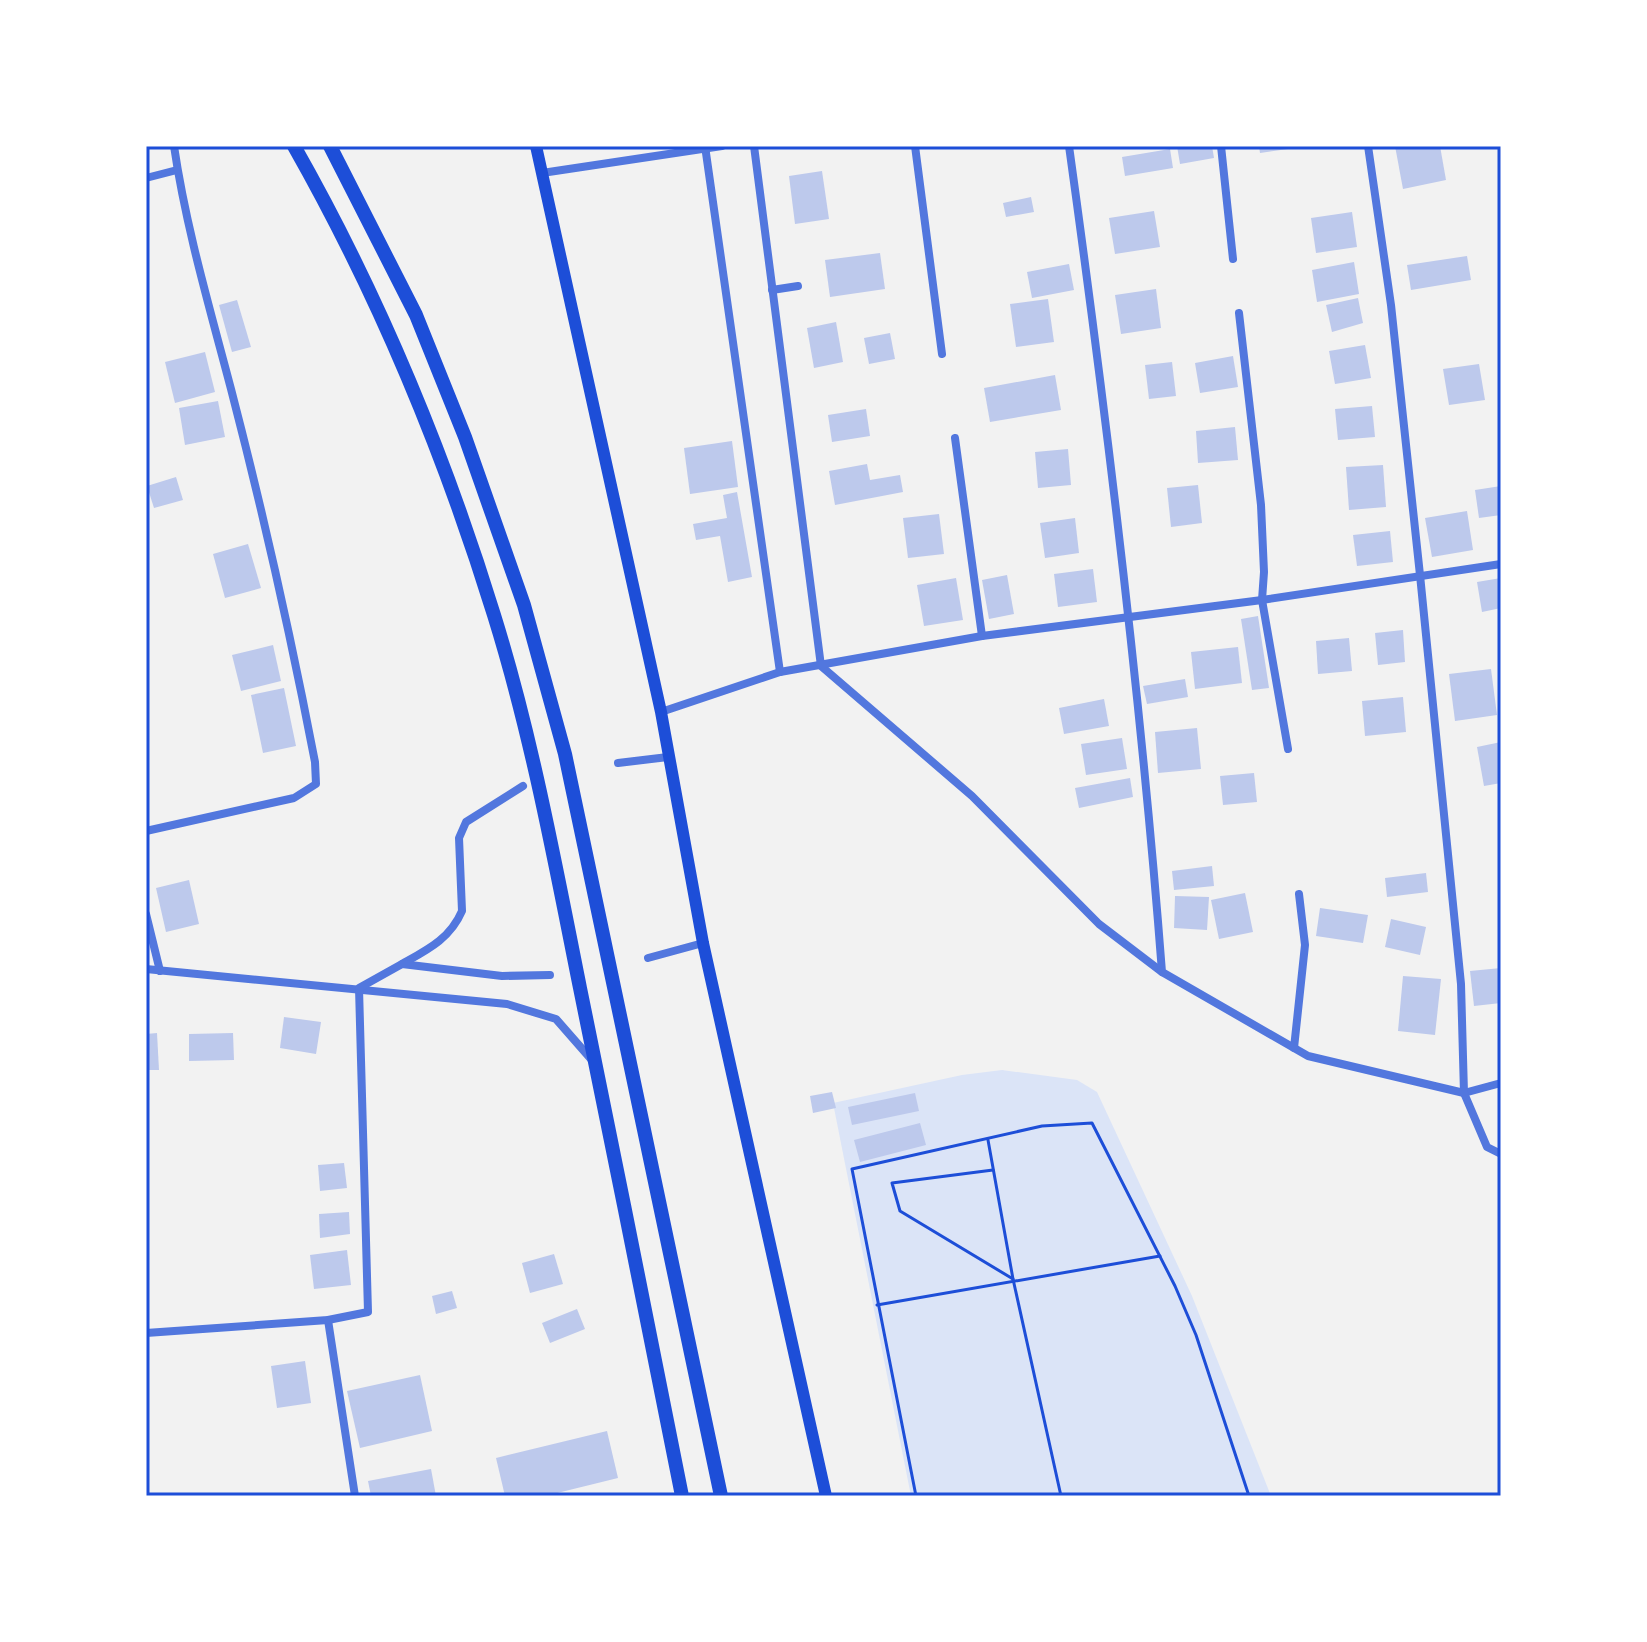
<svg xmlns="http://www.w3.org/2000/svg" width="1647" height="1642" viewBox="0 0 1647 1642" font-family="'Noto Sans',sans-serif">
  <rect width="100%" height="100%" fill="#f2f2f2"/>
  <polygon fill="#dbe4f7" points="1002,1070 1077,1080 1097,1092 1192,1296 1271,1496 911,1496 833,1103 962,1075"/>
  <g fill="#bdc9ec">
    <polygon points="1177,146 1212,146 1214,158 1180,164"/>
    <polygon points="1259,146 1295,146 1295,148 1260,153"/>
    <polygon points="1395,146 1440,146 1446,180 1403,189"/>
    <polygon points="1170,149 1173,168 1125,176 1122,157"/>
    <polygon points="822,171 829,219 795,224 789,176"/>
    <polygon points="1031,197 1034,212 1006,217 1003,203"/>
    <polygon points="1154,211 1160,247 1115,254 1109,218"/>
    <polygon points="1352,212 1357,247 1316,253 1311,218"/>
    <polygon points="880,253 885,289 830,297 825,260"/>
    <polygon points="1467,256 1471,280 1411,290 1407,265"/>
    <polygon points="1354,262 1359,294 1317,302 1312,270"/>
    <polygon points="1069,264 1074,290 1032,298 1027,272"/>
    <polygon points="1156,289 1161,328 1121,334 1115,295"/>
    <polygon points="1358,298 1363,323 1332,332 1326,305"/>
    <polygon points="1048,299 1054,342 1016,347 1010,304"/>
    <polygon points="237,300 251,347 232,352 219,305"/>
    <polygon points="836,322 843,362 814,368 807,328"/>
    <polygon points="890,333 895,359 869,364 864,338"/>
    <polygon points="1365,345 1371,378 1335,384 1329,351"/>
    <polygon points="205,352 215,392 175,403 165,362"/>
    <polygon points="1233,356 1238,387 1200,393 1195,363"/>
    <polygon points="1172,362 1176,396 1149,399 1145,365"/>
    <polygon points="1479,364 1485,400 1449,405 1443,369"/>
    <polygon points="1055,375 1061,410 990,422 984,388"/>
    <polygon points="218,401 225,437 185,445 179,408"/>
    <polygon points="1372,406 1375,437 1338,440 1335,409"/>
    <polygon points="866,409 870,436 832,442 828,415"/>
    <polygon points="1235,427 1238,460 1198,463 1196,431"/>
    <polygon points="732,441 738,487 690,494 684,448"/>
    <polygon points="1068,449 1071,485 1038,488 1035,452"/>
    <polygon points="867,464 870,480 900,475 903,492 835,505 829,471"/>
    <polygon points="1383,465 1386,507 1349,510 1346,467"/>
    <polygon points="176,477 183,500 154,508 147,486"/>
    <polygon points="1198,485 1202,523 1171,527 1167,488"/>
    <polygon points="1501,486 1501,515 1479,518 1475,490"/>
    <polygon points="737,492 752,577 728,582 720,536 696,540 693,524 727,518 723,495"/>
    <polygon points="1467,511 1473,550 1432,557 1425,518"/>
    <polygon points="939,514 944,554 908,558 903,518"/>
    <polygon points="1075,518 1079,553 1045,558 1040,523"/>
    <polygon points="1390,531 1393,562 1357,566 1353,535"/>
    <polygon points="248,544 261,588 225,598 213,554"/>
    <polygon points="1093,569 1097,602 1058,607 1054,574"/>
    <polygon points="1007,575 1014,614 989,619 982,580"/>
    <polygon points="956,578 963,620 924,626 917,585"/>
    <polygon points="1501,578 1501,608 1482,612 1477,582"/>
    <polygon points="1258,616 1269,688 1252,690 1241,619"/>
    <polygon points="1403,630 1405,662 1378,665 1375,633"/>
    <polygon points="1349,638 1352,671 1318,674 1316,641"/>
    <polygon points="273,645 281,681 241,691 232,655"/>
    <polygon points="1238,647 1242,683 1195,689 1191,652"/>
    <polygon points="1491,669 1497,715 1455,721 1449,674"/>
    <polygon points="1185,679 1188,697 1147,704 1143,686"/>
    <polygon points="284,688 296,746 263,753 251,695"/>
    <polygon points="1403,697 1406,732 1365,736 1362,701"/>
    <polygon points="1104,699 1109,726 1064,734 1059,708"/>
    <polygon points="1197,728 1201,769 1158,773 1155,732"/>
    <polygon points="1122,738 1127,769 1086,775 1081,744"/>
    <polygon points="1501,742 1501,783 1484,786 1477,747"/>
    <polygon points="1254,773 1257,802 1223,805 1220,776"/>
    <polygon points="1130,778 1133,797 1079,808 1075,788"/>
    <polygon points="1212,866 1214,886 1174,890 1172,871"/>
    <polygon points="1426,873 1428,892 1387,897 1385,878"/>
    <polygon points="189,880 199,924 166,932 156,888"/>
    <polygon points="1245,893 1253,932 1219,939 1211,900"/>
    <polygon points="1175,896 1209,897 1207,930 1174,928"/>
    <polygon points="1320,908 1368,915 1363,943 1316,936"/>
    <polygon points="1391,919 1426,927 1420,955 1385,947"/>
    <polygon points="1501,968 1501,1003 1474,1006 1470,971"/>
    <polygon points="1403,976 1441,979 1435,1035 1398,1031"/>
    <polygon points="284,1017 321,1022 316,1054 280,1048"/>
    <polygon points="157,1033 159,1070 146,1070 146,1034"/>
    <polygon points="233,1033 234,1060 189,1061 189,1034"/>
    <polygon points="832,1092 836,1108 813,1113 810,1096"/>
    <polygon points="915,1093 919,1111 852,1125 848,1107"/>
    <polygon points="920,1123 926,1145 860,1162 854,1140"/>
    <polygon points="344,1163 347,1188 320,1191 318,1165"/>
    <polygon points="349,1212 350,1234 320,1238 319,1214"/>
    <polygon points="347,1250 351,1285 314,1289 310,1255"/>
    <polygon points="554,1254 563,1284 530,1293 522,1263"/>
    <polygon points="452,1291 457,1308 436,1314 432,1296"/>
    <polygon points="577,1309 585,1329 550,1343 542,1323"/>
    <polygon points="305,1361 311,1403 277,1408 271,1366"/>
    <polygon points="420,1375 432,1431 360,1448 347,1391"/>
    <polygon points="607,1431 618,1478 545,1496 505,1496 496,1458"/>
    <polygon points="431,1469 436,1496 371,1496 368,1481"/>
  </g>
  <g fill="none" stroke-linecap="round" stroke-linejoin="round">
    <g stroke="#1d4ed8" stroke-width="3">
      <polyline points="988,1140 1013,1279 1061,1496"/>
      <polyline points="993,1170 892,1183 900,1211 1013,1279"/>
      <polyline points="877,1305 1160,1256"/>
      <polyline points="916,1496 852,1169 1042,1126 1092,1123 1175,1286 1196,1335 1249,1496"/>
    </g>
    <g stroke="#5277de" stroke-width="8">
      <polyline points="705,146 780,672"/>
      <polyline points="754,146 821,666 972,796 1099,924 1162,972"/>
      <polyline points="915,146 942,354"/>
      <path d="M1069,146C1107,420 1141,696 1162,972L1308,1056L1464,1093L1501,1083"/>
      <polyline points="1221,146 1233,259"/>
      <polyline points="1368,146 1391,305 1420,575 1461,984 1464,1093 1487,1147 1501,1154"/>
      <polyline points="542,173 722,146"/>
      <polyline points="146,178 177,170"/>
      <polyline points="772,290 798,286"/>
      <polyline points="1239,313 1261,505 1264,572 1262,600 1288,749"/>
      <polyline points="955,438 982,636"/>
      <polyline points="661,712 780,672 982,636 1262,600 1501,564"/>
      <polyline points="618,763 668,757"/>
      <path d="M146,831L294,798L316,784L315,762C291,637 263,512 231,389C210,309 186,228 174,146"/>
      <polyline points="146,914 160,971"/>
      <polyline points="648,958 703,943"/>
      <path d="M402,964C427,950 450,939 462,911L459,838L466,822L523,786"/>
      <polyline points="146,969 507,1004 556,1019 591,1059"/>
      <polyline points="1294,1048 1305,945 1299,894"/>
      <polyline points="328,1320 355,1496"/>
      <polyline points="146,1333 328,1320 368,1312 359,988 402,964 502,976 550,975"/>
    </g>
    <polyline stroke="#1d4ed8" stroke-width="12" points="536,146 661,712 703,943 826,1496"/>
    <g stroke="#1d4ed8" stroke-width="14">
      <path d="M294,146C378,294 444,453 494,615C532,737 555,863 580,988C615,1157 648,1327 682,1496"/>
      <polyline points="330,146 416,315 465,437 524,605 565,754 721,1496"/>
    </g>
  </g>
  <rect width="1647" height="1642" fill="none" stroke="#ffffff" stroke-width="296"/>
  <rect x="148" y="148" width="1351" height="1346" fill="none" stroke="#1d4ed8" stroke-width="3"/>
</svg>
